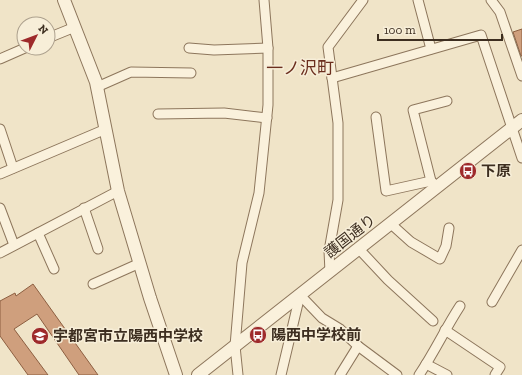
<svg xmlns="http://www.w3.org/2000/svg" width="522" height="375" viewBox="0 0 522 375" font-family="'Zilla Slab','Noto Sans JP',serif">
  <rect width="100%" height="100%" fill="#f0e4c8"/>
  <g fill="#cf9f7d" stroke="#8d5f41">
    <polygon points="522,29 522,56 521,56 513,32"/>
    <polygon points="33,284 98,375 79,375 37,314 14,329 48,375 28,375 0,336 0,301 15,293 16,296"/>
  </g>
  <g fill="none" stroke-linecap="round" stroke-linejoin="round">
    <defs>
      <g id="minor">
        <polyline points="418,0 431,49"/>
        <polyline points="491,0 500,12 522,76"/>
        <polyline points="48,38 75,27"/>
        <polyline points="189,48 214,50 268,48"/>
        <polyline points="0,59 25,48"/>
        <polyline points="332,78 481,35 522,158"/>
        <polyline points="97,87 131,72 191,73"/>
        <polyline points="158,114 224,113 267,118"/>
        <polyline points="376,117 386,191 431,181 437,187"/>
        <polyline points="0,129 13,168"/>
        <polyline points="0,174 106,129"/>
        <polyline points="431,181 413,110 447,101"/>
        <polyline points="0,208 14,245"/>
        <polyline points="84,208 98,249"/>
        <polyline points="391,224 411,242 440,259 446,246 449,228"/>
        <polyline points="38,233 54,269"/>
        <polyline points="359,249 388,280 433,321"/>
        <polyline points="0,253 118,191"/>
        <polyline points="330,272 329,251 338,200 338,123 328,47 363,0"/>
        <polyline points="93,284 140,263"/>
        <polyline points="300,295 322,318 340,329 358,346 397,375"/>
        <polyline points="492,302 522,250"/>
        <polyline points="445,330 500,367 495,375"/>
        <polyline points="426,364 447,375"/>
        <polyline points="238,375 235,346 242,263 259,193 268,105 268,48 264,0"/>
        <polyline points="281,375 300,295"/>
        <polyline points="340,375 358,346"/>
        <path d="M419,375C434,353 445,329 460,306"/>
      </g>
      <g id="tertiary">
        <polyline points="64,0 96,82 118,191 150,298 176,375"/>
        <polyline points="198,375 522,120"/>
      </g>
    </defs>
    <use href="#minor" stroke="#8d765c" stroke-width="11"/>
    <use href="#tertiary" stroke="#8d765c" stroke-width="14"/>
    <use href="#minor" stroke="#faf1dc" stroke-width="9"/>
    <use href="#tertiary" stroke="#faf1dc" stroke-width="12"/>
  </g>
  <defs>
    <symbol id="bus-disc" viewBox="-11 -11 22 22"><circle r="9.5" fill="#9e2a2b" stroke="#f7eed8"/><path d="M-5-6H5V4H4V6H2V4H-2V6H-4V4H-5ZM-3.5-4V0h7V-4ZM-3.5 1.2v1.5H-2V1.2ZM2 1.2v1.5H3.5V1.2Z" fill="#fff"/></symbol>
    <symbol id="school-disc" viewBox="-11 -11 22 22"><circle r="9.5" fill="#9e2a2b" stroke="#f7eed8"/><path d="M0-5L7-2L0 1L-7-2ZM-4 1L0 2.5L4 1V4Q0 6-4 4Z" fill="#fff"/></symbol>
  </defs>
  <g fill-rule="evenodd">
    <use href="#bus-disc" x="458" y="161" width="20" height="20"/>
    <use href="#bus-disc" x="248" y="325" width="20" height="20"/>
    <use href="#school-disc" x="30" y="326" width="20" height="20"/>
  </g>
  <g text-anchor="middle" stroke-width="3" stroke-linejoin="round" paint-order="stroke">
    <g font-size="15" font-weight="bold" fill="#3d2e20" stroke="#f7eed8" text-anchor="start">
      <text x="481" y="176">下原</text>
      <text x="271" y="340">陽西中学校前</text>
      <text x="53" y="341">宇都宮市立陽西中学校</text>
    </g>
    <g font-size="15" fill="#3d2e20" stroke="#f7eed8">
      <text transform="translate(350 236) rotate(-38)" y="5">護国通り</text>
    </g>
    <g font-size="17" fill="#6b2e1e" stroke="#f7eed8">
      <text x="300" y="74">一ノ沢町</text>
    </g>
  </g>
  <g transform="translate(36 36) rotate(48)"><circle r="19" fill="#f7eed8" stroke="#ada18e"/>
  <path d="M0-3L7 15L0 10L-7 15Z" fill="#9e2a2b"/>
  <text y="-6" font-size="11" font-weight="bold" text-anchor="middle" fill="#3d2e20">N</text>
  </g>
  <path d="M378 34v6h124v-6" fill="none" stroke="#3d2e20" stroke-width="2"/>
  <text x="384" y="34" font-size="12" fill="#3d2e20" stroke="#f7eed8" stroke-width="3" paint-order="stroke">100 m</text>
</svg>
